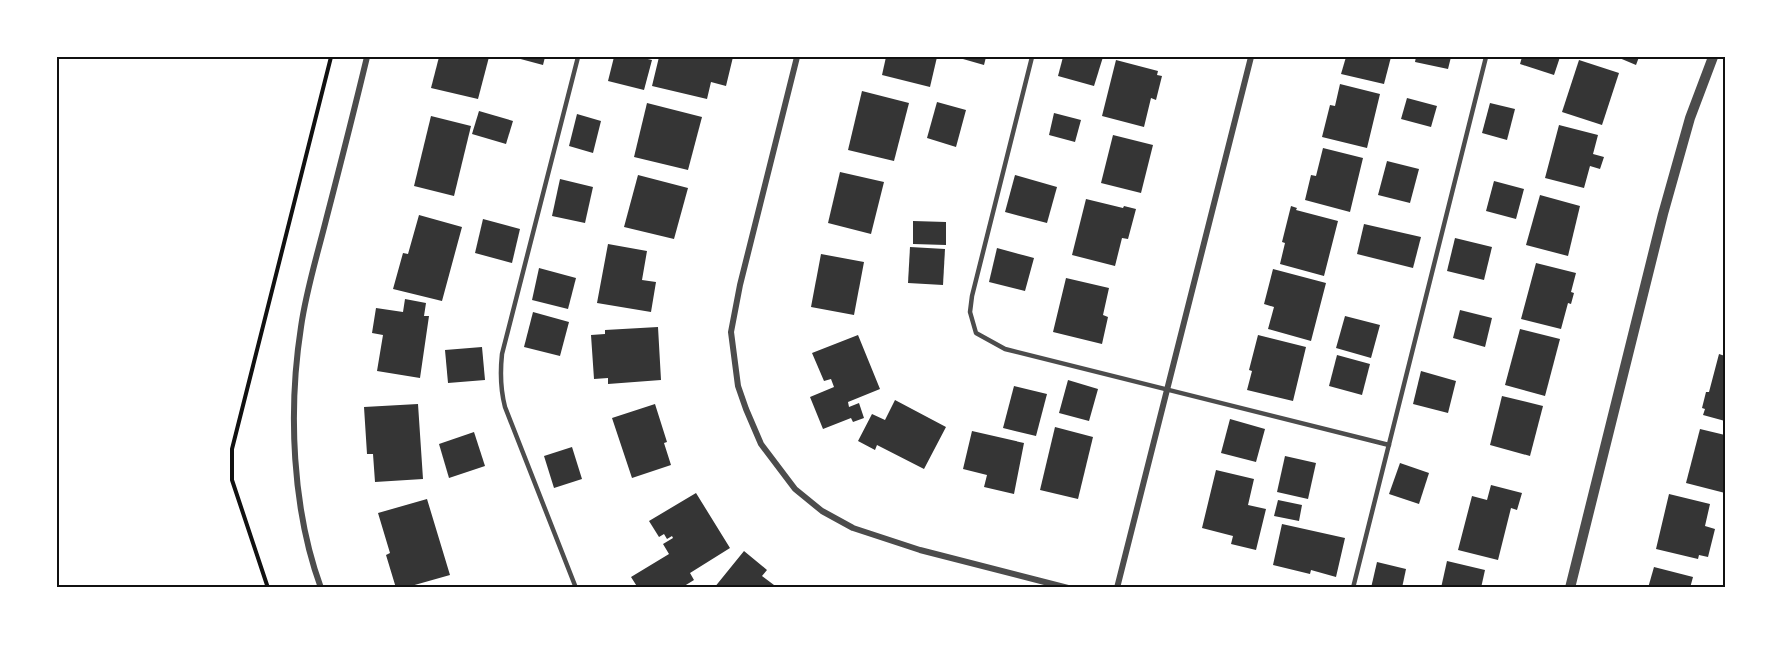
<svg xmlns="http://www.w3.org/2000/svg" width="1782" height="645" viewBox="0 0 1782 645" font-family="Commissioner,sans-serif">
  <rect width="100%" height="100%" fill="#fff"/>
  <g fill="#353535">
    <polygon points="439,57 489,57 478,99 431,88"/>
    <polygon points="513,57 545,57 543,65"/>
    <polygon points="614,57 639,57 652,60 644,90 608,81"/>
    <polygon points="659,57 733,57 726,86 711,82 707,99 652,86"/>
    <polygon points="886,57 937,57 930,87 882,75"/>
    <polygon points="956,57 986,57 984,65"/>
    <polygon points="1063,57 1103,57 1094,86 1058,76"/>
    <polygon points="1346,57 1391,57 1384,84 1341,74"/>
    <polygon points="1416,57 1451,57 1448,69 1415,62"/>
    <polygon points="1522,57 1560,57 1554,75 1520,64"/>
    <polygon points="1617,57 1639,57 1636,65"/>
    <polygon points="1116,60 1158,71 1157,75 1162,76 1156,100 1151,98 1144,127 1102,116"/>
    <polygon points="1579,60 1619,73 1602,125 1562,112"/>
    <polygon points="1340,84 1380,94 1367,148 1322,137 1330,105 1335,106"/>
    <polygon points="862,91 909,103 894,161 848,150"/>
    <polygon points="1407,98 1437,106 1431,127 1401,119"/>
    <polygon points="937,102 966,110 956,147 927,138"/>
    <polygon points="647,103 702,117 688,170 634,157"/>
    <polygon points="1490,103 1515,109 1507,140 1482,133"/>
    <polygon points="479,111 513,121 506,144 472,134"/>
    <polygon points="1054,113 1081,120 1075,142 1049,135"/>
    <polygon points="577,114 601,121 593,153 569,146"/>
    <polygon points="431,116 471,126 454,196 414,186"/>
    <polygon points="1559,125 1598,135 1593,154 1604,157 1600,169 1590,166 1584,188 1545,178"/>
    <polygon points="1113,135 1153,145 1141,193 1101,183"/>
    <polygon points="1323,148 1363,158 1350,212 1305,200 1311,175 1316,176"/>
    <polygon points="1387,161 1419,169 1410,203 1378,195"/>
    <polygon points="840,172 884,182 871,234 828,223"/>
    <polygon points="638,175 688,188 674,239 624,227"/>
    <polygon points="1015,175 1057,187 1047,223 1005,212"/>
    <polygon points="560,179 593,187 585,223 552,216"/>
    <polygon points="1494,181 1524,189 1516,219 1486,211"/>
    <polygon points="1540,195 1580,206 1568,256 1526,245"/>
    <polygon points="1086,199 1123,208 1124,206 1136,209 1128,239 1122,238 1115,266 1072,255"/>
    <polygon points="1291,206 1297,208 1296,210 1338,221 1324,276 1280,264 1285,243 1282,242"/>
    <polygon points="419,215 462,227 442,301 393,289 403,253 408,254"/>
    <polygon points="483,219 520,229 512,263 475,253"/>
    <polygon points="913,221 946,222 946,245 913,244"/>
    <polygon points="1364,224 1421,237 1413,268 1357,254"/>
    <polygon points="1455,238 1492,247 1484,280 1447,271"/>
    <polygon points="608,244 647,251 642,280 656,282 651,312 597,303"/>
    <polygon points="910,247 945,249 943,285 908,283"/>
    <polygon points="997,248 1034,258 1025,291 989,282"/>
    <polygon points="821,254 864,262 854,315 811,307"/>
    <polygon points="1536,263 1576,273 1571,292 1574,293 1571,304 1568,303 1561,329 1521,319"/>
    <polygon points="539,268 576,278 568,309 532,300"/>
    <polygon points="1273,269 1326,283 1311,341 1268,329 1274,307 1264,304"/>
    <polygon points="1066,278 1109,288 1103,315 1108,317 1102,344 1053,332"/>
    <polygon points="405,299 426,303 424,316 429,316 420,378 377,371 383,335 372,333 376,308 403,312"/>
    <polygon points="1460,310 1492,318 1485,347 1453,338"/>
    <polygon points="533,312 569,322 560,356 524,347"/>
    <polygon points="1345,316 1380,325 1371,358 1336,348"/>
    <polygon points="658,327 661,380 608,384 608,378 594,379 591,335 605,334 605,330"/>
    <polygon points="1520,329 1560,339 1545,396 1505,385"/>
    <polygon points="858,335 880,389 848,402 849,407 859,403 864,418 853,422 851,418 823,429 810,397 834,387 831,379 824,381 812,353"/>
    <polygon points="1258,335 1306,347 1293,401 1247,390 1252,371 1249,370"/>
    <polygon points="482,347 485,380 448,383 445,350"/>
    <polygon points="1719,354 1725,356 1725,421 1703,415 1705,409 1702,408 1706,392 1709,392"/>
    <polygon points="1337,355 1370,364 1362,395 1329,386"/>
    <polygon points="1421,371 1456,381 1448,413 1413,404"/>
    <polygon points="1068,380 1098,389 1089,421 1059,413"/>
    <polygon points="1014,386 1047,394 1036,436 1003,428"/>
    <polygon points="1502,396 1543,406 1530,456 1490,445"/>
    <polygon points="895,400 946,427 924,469 877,445 875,450 858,441 872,414 885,420"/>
    <polygon points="418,404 423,479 375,482 373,454 367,454 364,407"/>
    <polygon points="655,404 667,442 664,443 671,465 632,478 612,418"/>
    <polygon points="1230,419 1265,429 1256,462 1221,453"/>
    <polygon points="1055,427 1093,437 1078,499 1040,490"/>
    <polygon points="1700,429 1725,435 1725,493 1686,483"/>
    <polygon points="972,431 1024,443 1014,494 984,487 987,475 963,469"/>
    <polygon points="474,432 485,466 449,478 439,444"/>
    <polygon points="572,447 582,479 554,488 544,456"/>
    <polygon points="1285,456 1316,463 1308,499 1277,492"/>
    <polygon points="1400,463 1429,473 1419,504 1389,494"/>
    <polygon points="1216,470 1254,479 1248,505 1266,509 1256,550 1231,544 1233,536 1202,528"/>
    <polygon points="1491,485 1522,493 1517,510 1511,508 1498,560 1458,550 1472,496 1487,500"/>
    <polygon points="696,493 730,548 690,573 694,580 681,588 638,588 631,577 669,554 663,544 673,538 672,536 667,539 664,534 659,537 649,521"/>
    <polygon points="1669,494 1710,504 1705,526 1715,529 1708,557 1699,555 1698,559 1656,549"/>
    <polygon points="427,499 450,575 404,588 396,588 386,555 390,553 378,513"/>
    <polygon points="1278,500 1302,505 1299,521 1274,516"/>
    <polygon points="1282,524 1345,538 1336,577 1311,570 1310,574 1273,565"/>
    <polygon points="744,551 767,570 762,576 778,588 714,588"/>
    <polygon points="1447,561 1485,570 1481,588 1441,588"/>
    <polygon points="1377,562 1406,569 1402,588 1371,588"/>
    <polygon points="1654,567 1693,577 1690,588 1648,588"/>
  </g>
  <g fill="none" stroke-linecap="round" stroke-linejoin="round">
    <polyline stroke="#111" stroke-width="4" points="268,588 232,480 232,449 331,57"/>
    <g stroke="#4c4c4c" stroke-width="4.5">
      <polyline points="1032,57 972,296 970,312 976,333 1005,349 1389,445"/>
      <path d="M576,588L505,407C500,388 500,373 502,354L578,57"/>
      <polyline points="1353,588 1486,57"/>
    </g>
    <g stroke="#4c4c4c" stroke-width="6">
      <polyline points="797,57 740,285 731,332 738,386 746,409 761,444 795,489 822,511 853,528 920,550 1068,588"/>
      <path d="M321,588C292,509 288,410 301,327C306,291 317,256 326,220C340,166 354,111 367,57"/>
      <polyline points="1117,588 1251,57"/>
    </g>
    <polyline stroke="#4c4c4c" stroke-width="10" points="1570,588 1663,214 1690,118 1713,57"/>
  </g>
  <rect width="1782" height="645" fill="none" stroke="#ffffff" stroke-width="117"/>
  <rect x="58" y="58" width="1666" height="528" fill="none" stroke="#111" stroke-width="2"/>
</svg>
